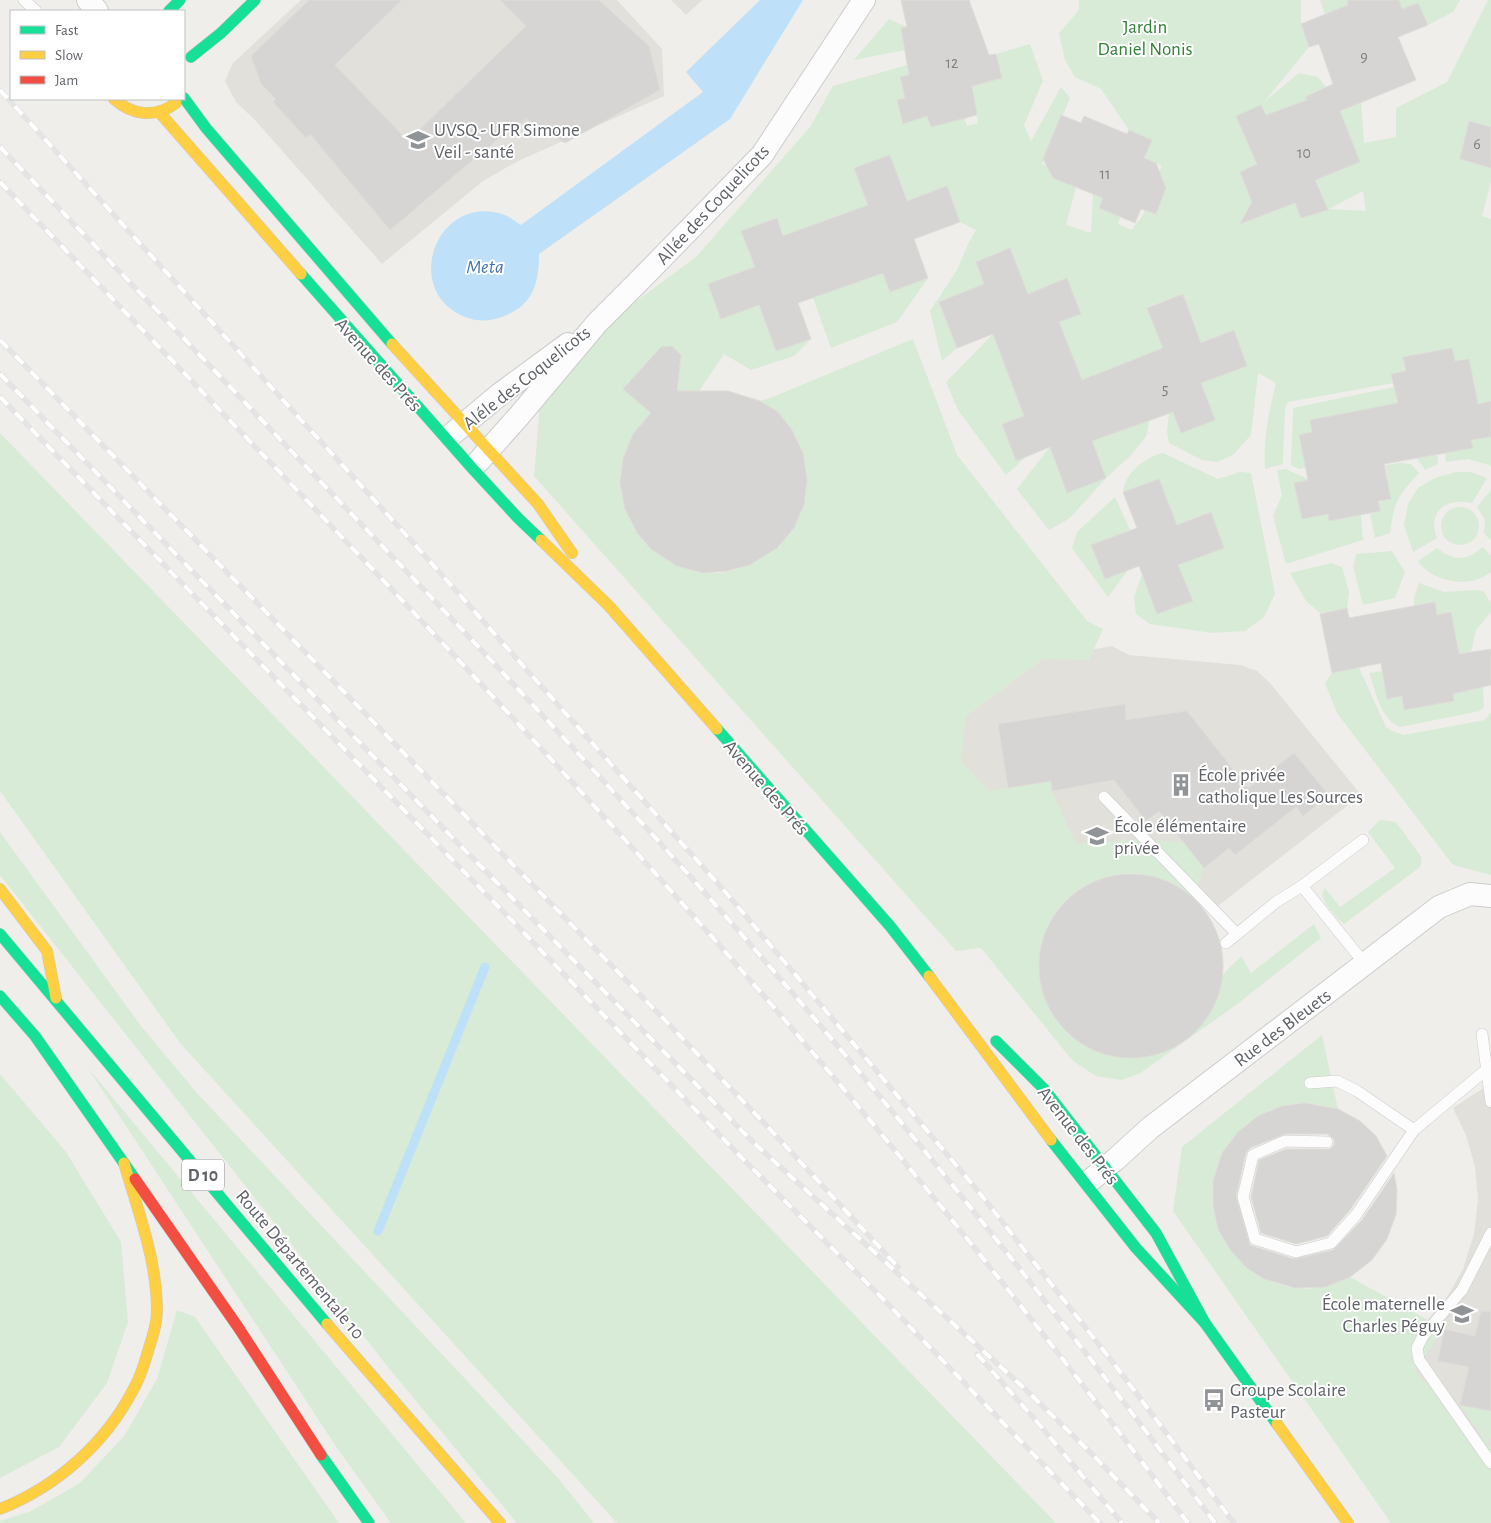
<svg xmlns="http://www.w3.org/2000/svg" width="1491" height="1523" viewBox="0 0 1491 1523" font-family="'Alegreya Sans',sans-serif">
  <rect width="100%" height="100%" fill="#efeeea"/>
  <g fill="#e2e0da">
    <polygon points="301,0 617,0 662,49 664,96 518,161 483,181 382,264 255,120 236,102 225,81 233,63"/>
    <polygon points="671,0 702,0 686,15"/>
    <polygon points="1112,646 1129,655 1240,665 1257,671 1270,683 1361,795 1210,912 1189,890 1165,876 1136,870 1080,882 992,961 939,736 1042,659"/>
    <polygon points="1491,1083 1491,1523 1461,1523 1393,1349 1420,1329 1446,1299 1463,1269 1474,1234 1478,1200 1475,1167 1466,1135 1453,1108"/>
  </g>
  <g fill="#d8ebd6" fill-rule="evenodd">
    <path d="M1079,0H1301V24L1309,47L1264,102L1299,73L1318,77L1326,87L1305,98L1307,100L1267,115L1261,105L1237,116L1257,164L1240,172L1252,202L1295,203L1301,218L1328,210L1315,180L1340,111L1361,102L1364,143L1396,137V108L1447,82L1488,0H1491V127L1469,121L1460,159L1491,168V181L1482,216L1491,219V408L1489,401L1474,404L1475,391L1469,359L1455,361L1452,348L1403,357L1406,371L1392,374L1393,383L1288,402L1285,408L1283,464L1265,469C1263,439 1269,412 1276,383L1258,373L1251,435L1233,455L1217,462L1202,460L1169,443L1167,432L1170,404L1201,383L1247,366L1234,331L1201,343L1183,294L1147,307L1163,348L1117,366L1090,403L1035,331L1081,314L1067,278L1028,294L1010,248L976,262L988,295L957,348L942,361L930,311L957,270L969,242L976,230L960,222L947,186L907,201L890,155L855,168L868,205L821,222L830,250L794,263L777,218L742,231L755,267L721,319L759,305L776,351L811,339L794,356L751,370L724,354L699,391L620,483C624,501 627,518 637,533C644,544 655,551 666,558C677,565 691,572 704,573C747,576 792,547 804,505C807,493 806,479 805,467C801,436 785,417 760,401L770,398L913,339L957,455L1087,621L1103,629L1089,660L1042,659L966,716L961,761L989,791L1051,781L1052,791L1076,844L1145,839L1184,843L1204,868L1193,898C1178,888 1164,878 1146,875C1133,872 1120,874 1108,877C1038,895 1017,981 1067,1033C1078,1043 1093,1049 1107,1054C1134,1062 1167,1055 1189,1037C1202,1027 1212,1010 1218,994C1220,989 1219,984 1221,979C1224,971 1235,963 1241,956L1251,973L1314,924L1321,938L1236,1005L1139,1074L1121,1080L1096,1076L1073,1061L981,948L956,951L534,476L540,402L615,317L696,257L810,127L833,86L911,64L913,74L900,78L905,98L897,100L902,119L913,115L927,116L931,127L964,118L967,126L978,123L972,86L1002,77L996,54L1030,44L1043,81L1024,125L1031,141L1061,87L1070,98L1042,164L1047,166L1051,175L1060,178L1059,180L1076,187L1066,225L1091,233L1093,194L1103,198L1099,208L1120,217L1118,224L1132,230C1136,222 1143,218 1145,210L1156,214L1160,189L1163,180L1159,171L1162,166L1144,158L1151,140L1129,130L1101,89L1075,77L1065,60L1059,33L1079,10ZM1363,191L1366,211L1329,209Z"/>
    <polygon points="1320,0 1347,0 1349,5 1325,14"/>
    <polygon points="1399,0 1460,0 1453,12 1428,25 1418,3 1402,9"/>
    <polygon points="889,19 907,27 901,28 905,50 854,60"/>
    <polygon points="872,243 890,292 928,278 897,322 831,348 813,298 844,286"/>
    <polygon points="993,334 1011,380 1047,407 1002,424 1016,461 1026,457 1006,475 958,410 946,382"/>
    <polygon points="1394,387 1398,405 1311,420 1312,432 1300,435 1306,468 1299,469 1291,465 1293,408"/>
    <polygon points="1155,392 1146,437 1130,456 1106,478 1070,518 1049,530 1017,489 1050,447 1067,492 1106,478 1092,441 1139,424"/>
    <polygon points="0,433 1056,1523 617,1523 180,1043 0,791"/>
    <polygon points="1491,437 1491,467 1489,465 1468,459 1446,462 1445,453 1472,448 1471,440"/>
    <polygon points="1419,450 1421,458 1437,455 1438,464 1425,470 1417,458 1404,457"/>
    <path d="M1163,453L1218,479L1240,472L1251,473L1275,594L1264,617L1245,631L1213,633L1150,624L1136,614L1134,597L1142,574L1158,614L1193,601L1178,565L1224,547L1210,512L1177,525L1159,479L1123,492C1125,473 1144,458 1163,453Z"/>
    <path d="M1400,463L1411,464L1419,473C1398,495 1394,502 1390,533L1375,538L1370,514L1380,511L1378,501L1391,499L1385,465Z"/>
    <polygon points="1286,469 1310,480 1294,483 1302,519 1328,514 1329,521 1361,515 1363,540 1286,564 1273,516 1282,495 1277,470"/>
    <path d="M1456,472H1471L1487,478L1472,503C1446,497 1427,511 1437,538L1413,552L1404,525L1408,504L1418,488L1435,478Z"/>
    <polygon points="1491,490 1491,541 1484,533 1485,520 1477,507"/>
    <polygon points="1115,497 1130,530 1091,546 1105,579 1128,570 1108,597 1072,548 1077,532"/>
    <circle cx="1460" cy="526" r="19"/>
    <path d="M1483,547L1491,556V572C1470,589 1433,583 1418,561L1437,548C1455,562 1466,561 1483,547Z"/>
    <polygon points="1392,551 1405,572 1395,598 1363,605 1353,566 1356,554"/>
    <polygon points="1331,563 1342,567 1349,592 1347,608 1320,613 1306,601 1290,573"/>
    <polygon points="1419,583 1444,592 1477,590 1484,592 1491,603 1491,612 1476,630 1471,652 1455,655 1457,641 1451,612 1437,615 1435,602 1414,606 1414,598"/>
    <polygon points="1359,668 1386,727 1392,731 1404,735 1485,720 1491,712 1491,875 1453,865 1337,713 1325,683 1332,673"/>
    <path d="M1383,671L1388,699L1402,696L1405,710L1454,701L1453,692L1483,686L1484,707L1480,711L1400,727C1380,719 1376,692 1369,673Z"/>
    <path d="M1380,820L1396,822L1422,858L1420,867L1344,924C1337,917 1316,899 1325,888L1340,907L1395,868L1368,832Z"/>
    <polygon points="0,832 141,1026 197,1093 558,1478 594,1523 517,1523 392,1372 0,875"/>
    <path d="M1322,1035L1338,1109C1328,1107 1315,1103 1305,1103C1284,1103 1264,1111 1248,1124C1183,1176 1213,1275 1294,1288C1314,1291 1332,1284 1350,1277L1444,1329L1414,1371L1484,1439L1460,1405L1491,1411V1438L1487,1442L1491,1448V1523H1391L1173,1211L1182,1147Z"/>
    <polygon points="88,1068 466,1523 391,1523 337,1448"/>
    <polygon points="0,1074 66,1152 121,1242 128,1322 107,1383 59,1447 0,1478"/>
    <polygon points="177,1310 195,1317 339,1523 0,1523 0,1521 31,1511 80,1483 125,1435 157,1379"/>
  </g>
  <path fill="#bfe0f9" d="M760,0H803L730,119L539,254C539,279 535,302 509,314C495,321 480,323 465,317C400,291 437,191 505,215C510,217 516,222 521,225L703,92L686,72Z"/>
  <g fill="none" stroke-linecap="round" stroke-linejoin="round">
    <polyline stroke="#bfe0f9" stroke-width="9" points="378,1231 485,967"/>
  </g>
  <g fill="#d6d5d3" stroke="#deddd9">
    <polygon points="309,0 402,0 335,65 408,141 526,26 500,0 599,0 649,46 660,90 565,143 527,119 498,139 390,230 311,135 306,138 273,102 276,99 261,84 251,56"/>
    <polygon points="901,0 969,0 989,55 996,54 1002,78 972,86 977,115 931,127 927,116 903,124 897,100 905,98 900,77 909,75 901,28 907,27"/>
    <polygon points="1347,0 1399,0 1402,9 1418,3 1428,25 1398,37 1416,80 1340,111 1360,162 1315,180 1328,210 1301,218 1295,203 1240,224 1252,202 1240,172 1257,164 1236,116 1261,105 1266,115 1307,100 1305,97 1333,84 1319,44 1309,47 1301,24 1348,5"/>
    <polygon points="1061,115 1081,123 1084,116 1127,134 1129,130 1152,140 1144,158 1156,163 1166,188 1156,214 1141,209 1135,223 1099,208 1103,198 1053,178 1043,159"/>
    <polygon points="1469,121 1491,127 1491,168 1460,159"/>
    <polygon points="890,155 907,201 947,186 960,222 914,239 928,278 890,292 883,273 798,303 811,339 776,351 759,305 721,319 708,284 755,267 741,231 777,218 783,236 868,205 854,168"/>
    <polygon points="1010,248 1028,294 1067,278 1081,314 1059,322 1082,380 1163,348 1147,308 1183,294 1201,343 1234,330 1247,366 1201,383 1215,420 1181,433 1173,412 1092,441 1106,478 1067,493 1050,447 1016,461 1002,424 1024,416 993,334 957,348 939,302 984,284 976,262"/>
    <polygon points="672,346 681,355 677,391 728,391 760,401 778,412 792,430 803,453 807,480 804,505 794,528 777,548 750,565 727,571 703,573 677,566 651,549 637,533 625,509 620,483 623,459 633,434 651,413 623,389 661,347"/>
    <polygon points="1452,348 1455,361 1469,359 1478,404 1491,401 1491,437 1471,440 1473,448 1384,464 1391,499 1378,501 1380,511 1329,521 1328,514 1302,519 1294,483 1308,480 1299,435 1312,432 1310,420 1398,403 1391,374 1406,371 1403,357"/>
    <polygon points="1159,479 1177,525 1211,512 1224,548 1178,565 1193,601 1157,614 1139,566 1105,579 1091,545 1137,528 1123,492"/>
    <polygon points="1435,602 1437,615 1451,612 1459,654 1491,649 1491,685 1453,694 1454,701 1404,710 1402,696 1387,699 1381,663 1332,673 1320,614 1347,608 1349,618"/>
    <polygon points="1125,704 1126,720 1187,711 1248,788 1294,753 1329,795 1303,816 1296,807 1235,855 1229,848 1204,868 1159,811 1146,821 1114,780 1052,791 1051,781 1008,788 998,724"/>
    <circle cx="1131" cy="966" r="92"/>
    <polygon points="1305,1103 1338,1109 1360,1121 1376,1136 1387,1156 1350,1210 1327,1236 1296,1244 1261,1233 1251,1197 1259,1160 1286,1149 1330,1149 1334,1145 1334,1139 1327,1134 1285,1134 1250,1148 1246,1153 1236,1196 1250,1245 1294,1259 1333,1250 1362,1220 1394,1173 1397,1190 1396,1214 1387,1239 1372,1260 1350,1277 1325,1287 1295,1288 1264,1279 1247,1268 1231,1251 1218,1229 1213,1205 1213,1181 1222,1153 1238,1132 1258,1116 1282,1106"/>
    <polygon points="1481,1311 1491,1312 1491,1411 1460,1405 1469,1367 1438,1361 1444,1329 1475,1336"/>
  </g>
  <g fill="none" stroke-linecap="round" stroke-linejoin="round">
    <defs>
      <g id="lane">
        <polyline points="24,0 36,11"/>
        <polyline points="1104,797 1237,934"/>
        <polyline points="1302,886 1363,840"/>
        <polyline points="1226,943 1276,902 1302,886 1365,964"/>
        <polyline points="1482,1034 1491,1102"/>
        <polyline points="1310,1083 1337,1081 1357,1091 1414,1130"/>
        <polyline points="1327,1142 1285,1141 1253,1155 1243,1197 1255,1239 1296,1252 1331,1243 1356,1215 1414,1130 1487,1069"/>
        <polyline points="1491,1233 1462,1290 1423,1336 1417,1348 1419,1360 1491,1463"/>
      </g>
      <g id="street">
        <polyline points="88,0 97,11"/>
        <polyline points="451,435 500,394 568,344"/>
        <polyline points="478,462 519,416 597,323 642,278 762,155 864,0"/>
        <polyline points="1092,1179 1116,1159 1150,1128 1439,907 1470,894 1491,896"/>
      </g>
      <g id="fast">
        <polyline points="169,11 180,0"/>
        <polyline points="191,57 221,33 255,0"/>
        <polyline points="184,98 206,128 392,344"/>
        <polyline points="301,274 472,468 518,518 541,540"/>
        <polyline points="717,729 890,926 929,976"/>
        <polyline points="0,934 327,1324"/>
        <polyline points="0,996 35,1036 135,1179"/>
        <polyline points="996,1041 1044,1089 1156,1233 1205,1323 1277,1424"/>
        <polyline points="1051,1140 1136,1248 1205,1323"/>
        <polyline points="321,1455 369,1523"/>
      </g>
      <g id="slow">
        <path d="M114,99C133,116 156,118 176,103"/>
        <polyline points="159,112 301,274"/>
        <polyline points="392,344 538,504 572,553"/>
        <polyline points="541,540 609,606 717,729"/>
        <polyline points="0,889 47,951 56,998"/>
        <polyline points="929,976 1051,1140"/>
        <polyline points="327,1324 500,1523"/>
        <polyline points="1277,1424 1348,1523"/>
        <path d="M0,1509C56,1487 105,1444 133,1390C141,1377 145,1362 149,1348C153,1336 157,1323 157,1311C157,1260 138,1211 124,1163"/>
      </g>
      <polyline id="jam" points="135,1179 238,1327 321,1455"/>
    </defs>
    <use href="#lane" stroke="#cbcccc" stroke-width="12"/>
    <use href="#street" stroke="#cbcccc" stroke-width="24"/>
    <use href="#fast" stroke="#cacacb" stroke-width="12"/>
    <use href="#slow" stroke="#cacacb" stroke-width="12"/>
    <use href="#jam" stroke="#cacacb" stroke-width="12"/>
    <use href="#lane" stroke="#fdfcfc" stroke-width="11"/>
    <use href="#street" stroke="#fdfcfc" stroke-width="22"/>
    <use href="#fast" stroke="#16e098" stroke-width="11"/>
    <use href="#slow" stroke="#ffcf43" stroke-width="11"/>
    <use href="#jam" stroke="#f24e42" stroke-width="11"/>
    <defs>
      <g id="rail">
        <polyline points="0,90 408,537 728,895 978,1191 1115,1365 1234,1523"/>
        <path d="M0,147C107,258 213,369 319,480C492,660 664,841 825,1031C960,1191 1090,1355 1215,1523"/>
        <path d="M0,182C237,429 478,673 705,929C875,1120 1035,1319 1188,1523"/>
        <polyline points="0,340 659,1014 766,1125 898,1267"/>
        <polyline points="0,374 449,834 754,1143 1023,1387 1091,1453 1159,1523"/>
        <polyline points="0,397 527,936 741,1157 884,1300 1100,1523"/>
        <polyline points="977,1354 1038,1423 1122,1523"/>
      </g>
    </defs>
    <use href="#rail" stroke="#e4e4e4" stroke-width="5.5"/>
    <use href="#rail" stroke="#fff" stroke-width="4" stroke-dasharray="11" stroke-linecap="butt"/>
  </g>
  <defs>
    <symbol id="university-bare" viewBox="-9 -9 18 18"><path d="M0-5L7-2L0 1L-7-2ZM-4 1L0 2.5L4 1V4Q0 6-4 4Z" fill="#919496" stroke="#fff" stroke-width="2.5" paint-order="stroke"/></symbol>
    <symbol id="building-bare" viewBox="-9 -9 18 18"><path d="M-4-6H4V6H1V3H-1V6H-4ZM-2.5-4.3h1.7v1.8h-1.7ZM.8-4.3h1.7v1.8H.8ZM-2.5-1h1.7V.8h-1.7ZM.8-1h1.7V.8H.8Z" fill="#919496" stroke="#fff" stroke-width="2.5" paint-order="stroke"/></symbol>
    <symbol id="school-bare" viewBox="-9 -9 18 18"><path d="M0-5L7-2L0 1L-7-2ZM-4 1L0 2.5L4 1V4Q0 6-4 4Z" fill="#919496" stroke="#fff" stroke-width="2.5" paint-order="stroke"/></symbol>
    <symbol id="bus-bare" viewBox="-9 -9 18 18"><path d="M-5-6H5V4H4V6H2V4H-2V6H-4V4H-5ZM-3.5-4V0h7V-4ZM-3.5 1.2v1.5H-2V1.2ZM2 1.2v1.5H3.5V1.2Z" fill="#919496" stroke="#fff" stroke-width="2.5" paint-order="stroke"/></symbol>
  </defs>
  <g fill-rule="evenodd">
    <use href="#university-bare" x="402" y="124" width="32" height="32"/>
    <use href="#building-bare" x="1165" y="769" width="32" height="32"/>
    <use href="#school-bare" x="1081" y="820" width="32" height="32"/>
    <use href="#school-bare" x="1446" y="1298" width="32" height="32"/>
    <use href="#bus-bare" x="1198" y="1384" width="32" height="32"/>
  </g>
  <g text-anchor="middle" stroke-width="4" stroke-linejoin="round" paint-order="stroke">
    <g font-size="16" fill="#7e8184">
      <text x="1364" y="62">9</text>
      <text x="952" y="68">12</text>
      <text x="1477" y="149">6</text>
      <text x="1304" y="158">10</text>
      <text x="1105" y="179">11</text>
      <text x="1165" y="394">5</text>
    </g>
    <rect fill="#fff" stroke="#8f9295" stroke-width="1" x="182" y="1159.5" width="42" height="31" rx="4"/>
    <g font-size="18" font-weight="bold" fill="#5f6368">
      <text x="203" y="1181">D 10</text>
    </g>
    <g font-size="19" fill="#348238" stroke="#fff">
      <text x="1145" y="33">Jardin<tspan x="1145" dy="22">Daniel Nonis</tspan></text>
    </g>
    <g font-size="19" fill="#5f6368" stroke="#fff" text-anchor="start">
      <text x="434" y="136">UVSQ - UFR Simone<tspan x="434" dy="22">Veil - santé</tspan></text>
      <text x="1198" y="781">École privée<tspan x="1198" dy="22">catholique Les Sources</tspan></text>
      <text x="1114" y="832">École élémentaire<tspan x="1114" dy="22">privée</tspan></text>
      <text x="1445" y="1310" text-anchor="end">École maternelle<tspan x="1445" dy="22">Charles Péguy</tspan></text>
      <text x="1230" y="1396">Groupe Scolaire<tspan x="1230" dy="22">Pasteur</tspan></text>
    </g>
    <g font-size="19" fill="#5f6368" stroke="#fff">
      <text transform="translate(712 204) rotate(-47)" y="7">Allée des Coquelicots</text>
      <text transform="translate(379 364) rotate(48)" y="7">Avenue des Prés</text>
      <text transform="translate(526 377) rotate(-38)" y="7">Aléle des Coquelicots</text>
      <text transform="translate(767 787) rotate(49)" y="7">Avenue des Prés</text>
      <text transform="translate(1282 1027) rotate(-37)" y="7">Rue des Bleuets</text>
      <text transform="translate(1079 1135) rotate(52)" y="7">Avenue des Prés</text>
      <text transform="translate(301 1264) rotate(50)" y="7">Route Départementale 10</text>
    </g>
    <g font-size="20" font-style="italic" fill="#4174aa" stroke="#fff">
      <text x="485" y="273">Meta</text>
    </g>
  </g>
  <rect x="10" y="10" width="175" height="90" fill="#ffffff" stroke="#bfc1c3"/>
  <rect x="20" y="26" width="25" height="8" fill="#16e098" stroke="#bfc1c3"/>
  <text x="55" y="35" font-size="15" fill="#5f6368">Fast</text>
  <rect x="20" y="51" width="25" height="8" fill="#ffcf43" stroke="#bfc1c3"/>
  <text x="55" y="60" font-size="15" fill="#5f6368">Slow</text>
  <rect x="20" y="76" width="25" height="8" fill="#f24e42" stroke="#bfc1c3"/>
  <text x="55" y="85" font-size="15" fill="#5f6368">Jam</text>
</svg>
